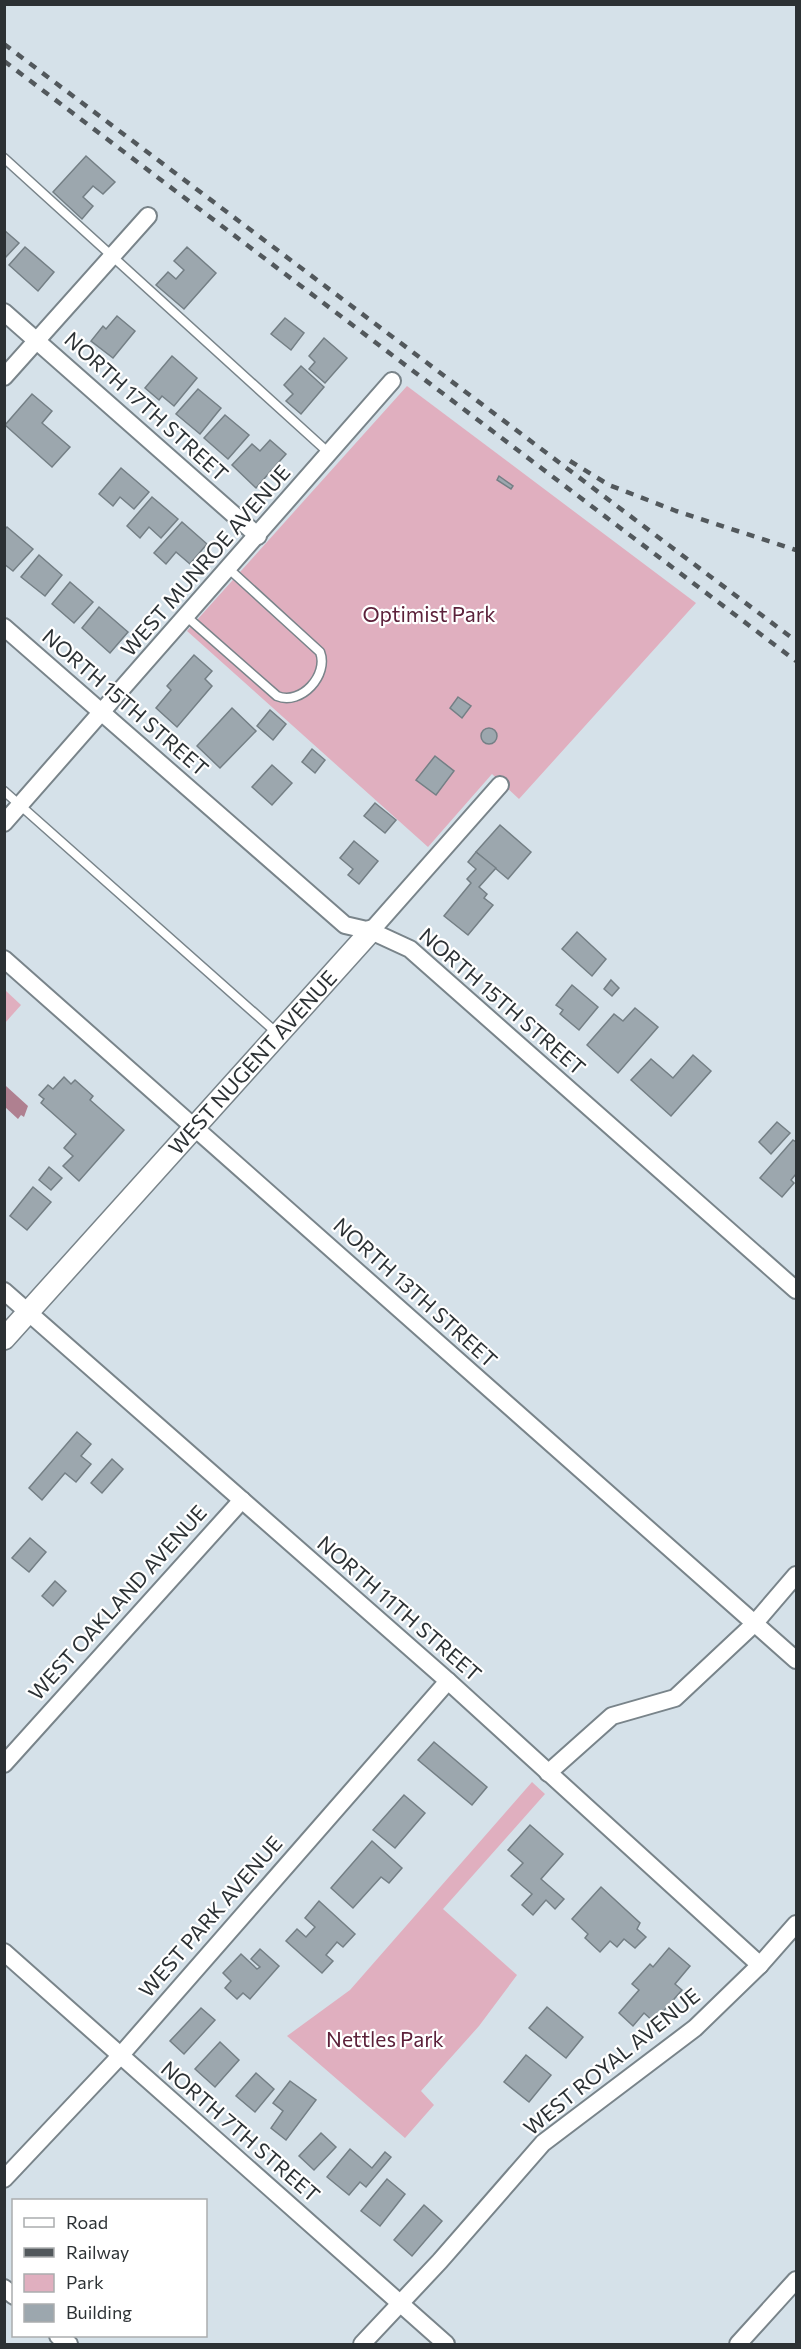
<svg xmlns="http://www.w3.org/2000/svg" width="801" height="2349" viewBox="0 0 801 2349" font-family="Commissioner,sans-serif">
  <rect width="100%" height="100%" fill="#d5e1e9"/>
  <g fill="#e0afbf">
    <polygon points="407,386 696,603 519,799 492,774 428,847 187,631"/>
    <polygon points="5,990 21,1005 5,1023"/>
    <polygon points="532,1782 545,1794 443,1909 517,1975 479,2026 421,2091 434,2105 405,2138 287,2036 350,1990"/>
  </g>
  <polygon fill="#af8090" points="6,1086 28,1106 24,1117 21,1115 18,1119 5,1107"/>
  <g fill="#9ca7ae" stroke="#747f85" stroke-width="1.5">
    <polygon points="86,156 115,182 103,194 93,186 83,197 93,206 82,219 53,192"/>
    <polygon points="4,230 19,243 4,259"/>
    <polygon points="25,247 54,272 38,291 9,265"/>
    <polygon points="187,247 216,273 184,309 156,285 168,272 176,279 184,270 174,261"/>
    <polygon points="117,316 135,331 113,358 91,341 103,326 106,329"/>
    <polygon points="285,318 304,333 291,350 271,334"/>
    <polygon points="324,338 347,358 325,383 309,369 315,362 309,356"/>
    <polygon points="172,356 197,378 174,406 162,396 159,400 145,388"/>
    <polygon points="301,366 324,387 301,414 286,401 293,394 284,385"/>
    <polygon points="198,389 221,408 200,434 176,414"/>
    <polygon points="32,394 52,411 42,423 70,447 52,467 5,425"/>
    <polygon points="225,415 249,435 228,459 204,438"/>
    <polygon points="270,440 286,454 256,488 232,465 252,444 260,451"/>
    <polygon points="121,468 149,492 134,509 120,497 113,506 99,494"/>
    <polygon points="499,476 513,486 511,489 497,480"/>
    <polygon points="152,497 178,519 161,538 149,527 140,538 127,526"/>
    <polygon points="182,522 207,544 190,564 176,552 166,564 154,553"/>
    <polygon points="7,527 33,549 13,571 4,564 4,530"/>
    <polygon points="39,555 62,575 45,596 21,577"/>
    <polygon points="70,582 93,602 74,623 52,604"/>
    <polygon points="99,607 128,632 110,653 82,628"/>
    <polygon points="194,655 212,671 205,679 212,686 177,727 156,708 171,690 167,686"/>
    <polygon points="458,697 471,706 462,718 450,708"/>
    <polygon points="232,708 256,731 220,768 197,746"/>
    <polygon points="270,710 286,724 273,740 257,726"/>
    <circle cx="489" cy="736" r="8"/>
    <polygon points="312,749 325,760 315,773 302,762"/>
    <polygon points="435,756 454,771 436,795 416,780"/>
    <polygon points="272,765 292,783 272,805 252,787"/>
    <polygon points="375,803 396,820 385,833 364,816"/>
    <polygon points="500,825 531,852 508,879 476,852"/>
    <polygon points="354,841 378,861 359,884 348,875 353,869 340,858"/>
    <polygon points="476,852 496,868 479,887 487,894 484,898 493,905 468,935 444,916 471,883 467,879 476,869 468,862"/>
    <polygon points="577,932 606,959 592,976 562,949"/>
    <polygon points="611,980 619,988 612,996 604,989"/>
    <polygon points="572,985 598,1007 579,1030 560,1014 563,1010 556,1005"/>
    <polygon points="635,1008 658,1027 618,1073 587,1045 614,1014 623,1021"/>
    <polygon points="693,1055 711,1071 671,1116 631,1080 651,1059 673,1078"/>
    <polygon points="64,1077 71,1084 75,1080 93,1096 90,1100 124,1130 79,1181 63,1166 73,1156 64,1148 76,1134 41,1103 44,1099 39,1095 48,1085 53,1089"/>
    <polygon points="777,1122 790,1133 771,1154 759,1142"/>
    <polygon points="793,1140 796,1142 796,1174 791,1180 794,1183 782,1197 760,1178"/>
    <polygon points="49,1167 62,1178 51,1190 39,1180"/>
    <polygon points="33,1187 51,1202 27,1230 10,1216"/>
    <polygon points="77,1432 91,1444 81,1456 91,1464 76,1482 65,1473 42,1500 29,1488"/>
    <polygon points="112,1459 123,1469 102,1493 91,1483"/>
    <polygon points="30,1538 46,1552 29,1572 12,1558"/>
    <polygon points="55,1581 66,1591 53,1606 42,1596"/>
    <polygon points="434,1742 487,1787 472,1805 418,1760"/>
    <polygon points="404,1795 425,1813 395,1848 373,1830"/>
    <polygon points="530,1825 563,1854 541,1879 564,1899 555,1909 546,1900 533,1915 522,1905 532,1894 511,1876 523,1863 508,1850"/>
    <polygon points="372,1841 402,1868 389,1883 381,1877 353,1908 331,1888"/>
    <polygon points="601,1887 640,1923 637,1929 646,1937 635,1948 624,1939 617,1947 610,1941 600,1952 585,1938 588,1934 572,1919"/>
    <polygon points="319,1901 355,1934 343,1947 337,1942 326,1955 333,1961 322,1973 286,1941 297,1929 306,1937 315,1927 305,1918"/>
    <polygon points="669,1948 690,1966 675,1984 682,1990 654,2022 644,2013 633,2026 619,2013 639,1990 632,1984 650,1964 653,1967"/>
    <polygon points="260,1949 279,1966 250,1999 243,1993 237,1999 225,1988 231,1981 223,1973 241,1954 257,1969 260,1967 251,1959"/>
    <polygon points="547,2007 583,2037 566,2058 529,2028"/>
    <polygon points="201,2008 215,2020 184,2054 170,2041"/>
    <polygon points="220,2042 239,2060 215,2087 195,2069"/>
    <polygon points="526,2055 551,2075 529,2102 504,2082"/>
    <polygon points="256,2073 274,2089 255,2112 236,2096"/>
    <polygon points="290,2081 316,2100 286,2140 271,2128 283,2111 273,2103"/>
    <polygon points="321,2133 336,2147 314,2170 299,2156"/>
    <polygon points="350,2149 372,2168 385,2152 391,2157 366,2187 360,2182 349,2195 327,2177"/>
    <polygon points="387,2179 405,2194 380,2226 361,2211"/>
    <polygon points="424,2205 442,2221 412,2256 394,2240"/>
  </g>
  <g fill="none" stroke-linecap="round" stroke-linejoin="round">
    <defs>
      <g id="service">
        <polyline points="4,158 330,454"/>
        <path d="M187,617L277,696C301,706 329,675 320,652L229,569"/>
        <polyline points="4,791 278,1034"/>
      </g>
      <g id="minor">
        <polyline points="4,312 258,536"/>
        <polyline points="4,377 148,216"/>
        <polyline points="4,627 345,925 371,931 410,949 796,1290"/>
        <polyline points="4,823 392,381"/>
        <polyline points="371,931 500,785"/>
        <polyline points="4,959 796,1660"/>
        <polyline points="4,1291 448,1681 760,1965"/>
        <polyline points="4,1764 242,1500"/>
        <polyline points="548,1773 612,1716 675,1698 754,1624 796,1575"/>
        <polyline points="4,1952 446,2344"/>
        <polyline points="4,2179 120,2056 448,1681"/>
        <polyline points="4,2288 14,2296"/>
        <polyline points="58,2336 69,2344"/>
        <polyline points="362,2344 440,2261 543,2143 695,2028 760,1965 796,1924"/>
        <polyline points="738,2344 796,2280"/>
      </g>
      <polyline id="tertiary" points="4,1339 371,931"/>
    </defs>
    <use href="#service" stroke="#79848a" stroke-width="11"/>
    <use href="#minor" stroke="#79848a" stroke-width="20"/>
    <use href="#tertiary" stroke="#79848a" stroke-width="24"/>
    <use href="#service" stroke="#fff" stroke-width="8"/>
    <use href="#minor" stroke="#fff" stroke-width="16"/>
    <use href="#tertiary" stroke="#fff" stroke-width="21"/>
    <g stroke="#52585c" stroke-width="4.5" stroke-dasharray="8 8" stroke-linecap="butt">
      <polyline points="4,44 796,641"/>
      <polyline points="4,61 796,661"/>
      <polyline points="570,461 609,485 676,511 796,550"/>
    </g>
  </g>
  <g text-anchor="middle" stroke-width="4.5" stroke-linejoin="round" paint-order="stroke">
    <g font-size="21" fill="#2c3134" stroke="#fff">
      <text transform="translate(146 407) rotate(42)" y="7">NORTH 17TH STREET</text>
      <text transform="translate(206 561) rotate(-49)" y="7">WEST MUNROE AVENUE</text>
      <text transform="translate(125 703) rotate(41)" y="7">NORTH 15TH STREET</text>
      <text transform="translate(502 1002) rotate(41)" y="7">NORTH 15TH STREET</text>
      <text transform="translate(253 1063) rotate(-48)" y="7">WEST NUGENT AVENUE</text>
      <text transform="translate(415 1293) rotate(42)" y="7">NORTH 13TH STREET</text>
      <text transform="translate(118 1603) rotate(-48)" y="7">WEST OAKLAND AVENUE</text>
      <text transform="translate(399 1609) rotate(41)" y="7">NORTH 11TH STREET</text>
      <text transform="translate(211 1917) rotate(-49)" y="7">WEST PARK AVENUE</text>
      <text transform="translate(612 2062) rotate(-39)" y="7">WEST ROYAL AVENUE</text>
      <text transform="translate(240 2132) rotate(41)" y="7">NORTH 7TH STREET</text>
    </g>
    <g font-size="21" fill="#5c213a" stroke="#fff">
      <text x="429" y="622">Optimist Park</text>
      <text x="385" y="2047">Nettles Park</text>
    </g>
  </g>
  <rect width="801" height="2349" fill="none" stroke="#2c3134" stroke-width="12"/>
  <rect x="12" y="2199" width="195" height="138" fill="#ffffff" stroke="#abadae" stroke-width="1.5"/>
  <rect x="24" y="2218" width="30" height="9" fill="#ffffff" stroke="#abadae" stroke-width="1.5"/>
  <text x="66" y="2229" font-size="18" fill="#2c3134">Road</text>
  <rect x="24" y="2248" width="30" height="9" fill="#52585c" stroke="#abadae" stroke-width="1.5"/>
  <text x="66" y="2259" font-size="18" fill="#2c3134">Railway</text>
  <rect x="24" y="2274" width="30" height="18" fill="#e0afbf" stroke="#abadae" stroke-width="1.5"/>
  <text x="66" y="2289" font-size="18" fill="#2c3134">Park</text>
  <rect x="24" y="2304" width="30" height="18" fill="#9ca7ae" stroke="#abadae" stroke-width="1.5"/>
  <text x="66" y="2319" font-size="18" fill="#2c3134">Building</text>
</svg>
